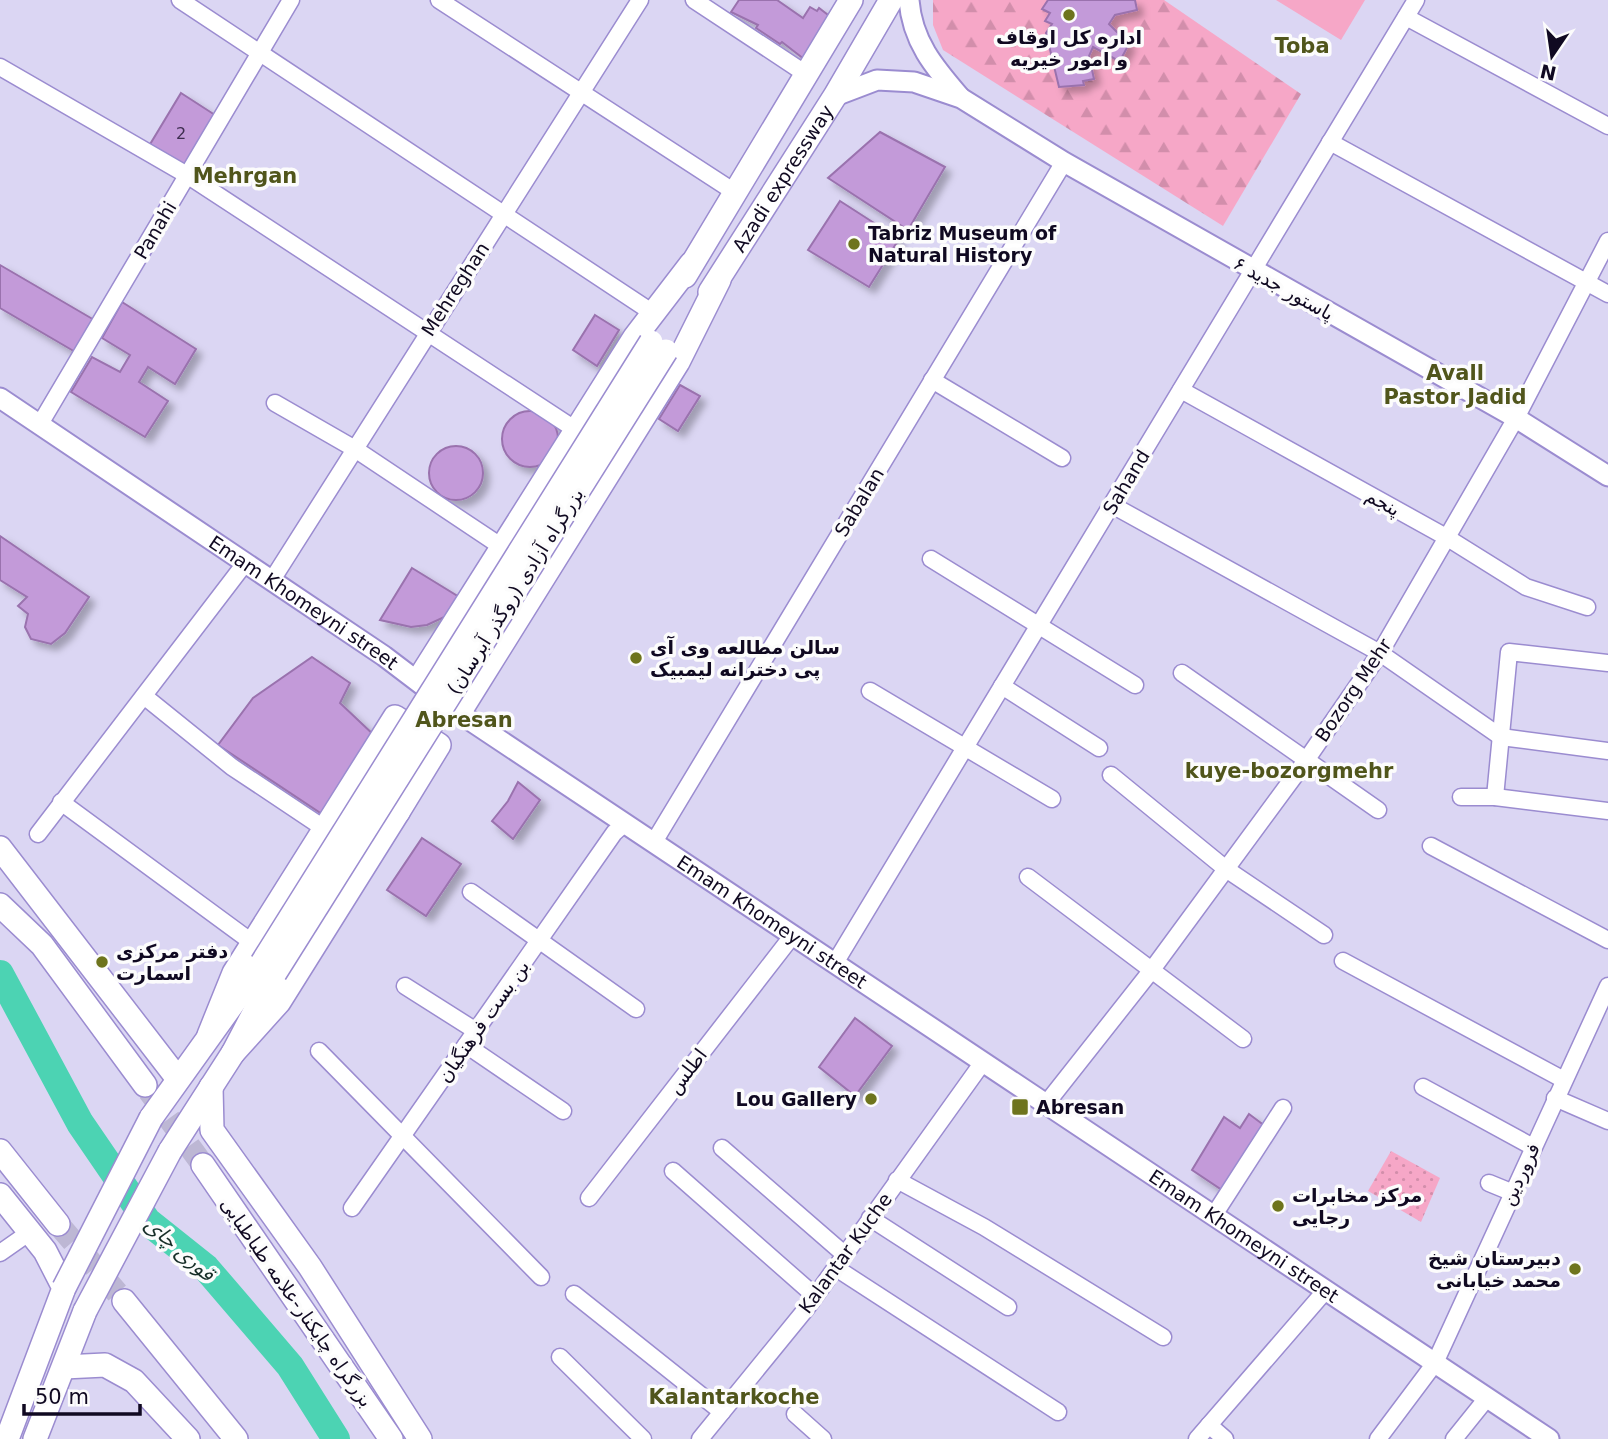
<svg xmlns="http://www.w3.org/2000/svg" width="1608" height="1439" viewBox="0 0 1608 1439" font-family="'DejaVu Sans','Noto Sans Arabic',sans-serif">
  <defs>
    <pattern id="grass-dots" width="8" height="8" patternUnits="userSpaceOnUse" patternTransform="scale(1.75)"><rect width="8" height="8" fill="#f6a7c7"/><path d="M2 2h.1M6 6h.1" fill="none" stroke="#d28eab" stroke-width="1.8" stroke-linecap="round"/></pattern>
    <pattern id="forest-firs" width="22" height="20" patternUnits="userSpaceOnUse" patternTransform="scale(1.75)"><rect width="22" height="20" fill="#f6a7c7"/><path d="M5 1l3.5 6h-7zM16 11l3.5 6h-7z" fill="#d28eab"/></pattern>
    <filter id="shadow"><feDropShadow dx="6" dy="6" stdDeviation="3.5" flood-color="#0004"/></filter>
  </defs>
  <rect width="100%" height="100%" fill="#dbd6f3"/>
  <polygon fill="url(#grass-dots)" points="1391,1151 1440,1178 1421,1222 1368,1191"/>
  <polygon fill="url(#forest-firs)" points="933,0 1164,0 1301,94 1223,226 943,50 933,25"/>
  <polygon fill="#f6a7c7" points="1276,0 1365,0 1341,40"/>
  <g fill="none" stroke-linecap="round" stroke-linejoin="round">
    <polyline stroke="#4cd3b3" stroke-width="28" points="0,974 80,1123 147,1221 206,1268 290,1366 336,1439"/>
  </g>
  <g fill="#c39ad9" stroke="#9a72ae" stroke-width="2" filter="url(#shadow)">
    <polygon points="739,0 777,0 803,18 810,7 817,11 819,8 832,18 804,59 782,42 780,44 756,28 758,25 731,12"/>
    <polygon points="1048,0 1135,0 1137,10 1115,15 1109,24 1129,44 1122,57 1117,60 1093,47 1089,56 1094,79 1083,81 1084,85 1059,87 1046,33 1052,24 1045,21 1050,13 1042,9"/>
    <polygon points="181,93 215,115 181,172 146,151"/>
    <polygon points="880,132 945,167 908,230 828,178"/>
    <polygon points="840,201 899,239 869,287 808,250"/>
    <polygon points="0,265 96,321 77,353 0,308"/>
    <polygon points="122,302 196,349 175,384 148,367 139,382 168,401 145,437 71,392 92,357 120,372 130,355 102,338"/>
    <polygon points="595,315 619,330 597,366 573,350"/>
    <polygon points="680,385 700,396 678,431 659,419"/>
    <circle cx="530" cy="439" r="28"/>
    <circle cx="456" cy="473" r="27"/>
    <polygon points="0,536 89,597 65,633 51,644 31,639 25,627 28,614 18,606 27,597 0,580"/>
    <polygon points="412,568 464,600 451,614 427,625 411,627 380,620"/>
    <polygon points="312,657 350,683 340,703 377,738 325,816 218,745 253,698"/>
    <polygon points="518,782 540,800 513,839 492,821 508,801"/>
    <polygon points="422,838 461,864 426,916 387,890"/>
    <polygon points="855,1018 892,1046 855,1096 819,1067"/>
    <polygon points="1249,1114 1265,1126 1222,1190 1192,1170 1224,1117 1240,1128"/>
  </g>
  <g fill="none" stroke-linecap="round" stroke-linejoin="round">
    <g stroke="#bdb7d4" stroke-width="23" stroke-dasharray="23 11" stroke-linecap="butt">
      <polyline points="149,1091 203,1165"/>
      <polyline points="58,1224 124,1301"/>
    </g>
    <defs>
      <g id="minor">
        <polyline points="180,0 653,313"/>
        <polyline points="439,0 733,191"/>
        <polyline points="694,0 806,74"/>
        <polyline points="1406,17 1608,126"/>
        <polyline points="0,67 187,175 576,430"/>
        <polyline points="1330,142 1608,294"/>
        <polyline points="932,380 1062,458"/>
        <polyline points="1181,390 1446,537 1526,587 1587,607"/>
        <polyline points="275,403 355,449 502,547"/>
        <polyline points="40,424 291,0"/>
        <polyline points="1112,505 1380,653 1501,737 1608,751"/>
        <polyline points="931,559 1135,685"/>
        <polyline points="272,580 640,0"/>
        <polyline points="1182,673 1378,810"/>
        <polyline points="1002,686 1099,748"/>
        <polyline points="870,691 1052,799"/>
        <polyline points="144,696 232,767 325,829"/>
        <polyline points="1111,775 1226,869 1324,935"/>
        <polyline points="1461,797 1495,797 1608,811"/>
        <polyline points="1495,797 1509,652 1608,663"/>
        <polyline points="61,802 253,943"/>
        <polyline points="38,834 246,562"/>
        <polyline points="654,842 1064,162"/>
        <polyline points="1431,846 1608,940"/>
        <polyline points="1028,877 1243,1039"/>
        <polyline points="471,892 636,1009"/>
        <polyline points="1343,961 1564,1080"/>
        <polyline points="835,963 1416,0"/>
        <polyline points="405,986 476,1031"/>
        <polyline points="466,1045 563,1111"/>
        <polyline points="319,1051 541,1277"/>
        <polyline points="1423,1087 1533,1147"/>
        <polyline points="1555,1098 1608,1121"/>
        <polyline points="1046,1104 1151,971 1307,759 1380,653 1516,418 1608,241"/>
        <polyline points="722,1148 844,1254"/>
        <polyline points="673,1171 815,1296"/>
        <polyline points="897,1180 984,1227 1163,1337"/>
        <polyline points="1489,1183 1511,1192"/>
        <polyline points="589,1198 793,935"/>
        <polyline points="352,1208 614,833 625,823"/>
        <polyline points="1214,1215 1283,1108"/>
        <polyline points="870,1218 1008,1307"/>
        <polyline points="0,1253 30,1232"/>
        <polyline points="836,1268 1058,1412"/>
        <polyline points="574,1294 722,1412"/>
        <polyline points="560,1357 643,1439"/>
        <polyline points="795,1414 823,1439"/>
        <polyline points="1209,1425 1225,1439"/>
        <polyline points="700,1439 806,1309 983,1062"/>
        <polyline points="1197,1439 1326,1290"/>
        <polyline points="1378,1439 1435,1363 1608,986"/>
        <polyline points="1454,1439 1487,1398"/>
      </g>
      <g id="major">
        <path d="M909,0C912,41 934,67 960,97"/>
        <polyline points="835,96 877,80 914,82 961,98 1064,162 1516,418 1608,476"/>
        <path id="s1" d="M0,398L384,656L459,713L1549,1439"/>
      </g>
      <g id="highway">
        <polyline points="685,276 851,0"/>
        <path id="s2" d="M710,292L835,96L891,0"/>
        <polyline points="419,679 635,337 691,264"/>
        <polyline points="459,713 678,362 719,280"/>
        <polyline points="0,848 178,1079"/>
        <polyline points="0,905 42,945 145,1085"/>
        <polyline points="209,1035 234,973 395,717 439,745 398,812"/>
        <polyline points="233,1053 279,1002 398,812 401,800"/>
        <polyline points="211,1087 212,1130 310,1267 420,1439"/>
        <polyline points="151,1118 262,963"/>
        <polyline points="0,1151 58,1224"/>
        <polyline points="170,1151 233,1053 275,973"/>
        <polyline points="203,1165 391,1439"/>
        <polyline points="0,1195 45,1251 64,1288 7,1439"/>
        <polyline points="124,1301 236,1439"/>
        <polyline points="64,1367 105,1365 134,1381 188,1439"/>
        <polyline points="35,1439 85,1311"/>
      </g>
    </defs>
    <use href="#minor" stroke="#9b8cd0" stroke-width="19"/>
    <use href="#major" stroke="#9b8cd0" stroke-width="23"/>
    <use href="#highway" stroke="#9b8cd0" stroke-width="26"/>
    <use href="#minor" stroke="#fff" stroke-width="16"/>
    <use href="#major" stroke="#fff" stroke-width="19"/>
    <use href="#highway" stroke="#fff" stroke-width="23"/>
    <defs>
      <g id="highway-bridge">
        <polyline points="262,963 651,342"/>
        <polyline points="275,973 666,351"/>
        <polyline points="64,1288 151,1118"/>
        <polyline points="85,1311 170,1151"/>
      </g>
    </defs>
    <use href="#highway-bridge" stroke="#9b8cd0" stroke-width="26" stroke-linecap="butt"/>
    <use href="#highway-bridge" stroke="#fff" stroke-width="23"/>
  </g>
  <g fill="#6e741d" stroke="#fcfcfc" stroke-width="2.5">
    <circle cx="1069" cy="15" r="7"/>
    <circle cx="854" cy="244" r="7"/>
    <circle cx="636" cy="658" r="7"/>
    <circle cx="102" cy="962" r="7"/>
    <circle cx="871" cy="1099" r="7"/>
    <rect x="1011" y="1098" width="18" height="18" rx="3.5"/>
    <circle cx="1278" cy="1206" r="7"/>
    <circle cx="1575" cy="1269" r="7"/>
  </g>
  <g text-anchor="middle" stroke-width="7" stroke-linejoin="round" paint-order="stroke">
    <g font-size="16" fill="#3d2d4f">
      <text x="181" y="139">2</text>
    </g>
    <g font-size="19" font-weight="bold" fill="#100921" stroke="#fcfcfc" text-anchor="start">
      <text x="1069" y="44" text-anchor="middle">اداره کل اوقاف<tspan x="1069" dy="22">و امور خیریه</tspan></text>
      <text x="868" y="240">Tabriz Museum of<tspan x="868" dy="22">Natural History</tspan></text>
      <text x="650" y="654">سالن مطالعه وی آی<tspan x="650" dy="22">پی دخترانه لیمبیک</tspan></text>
      <text x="116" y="958">دفتر مرکزی<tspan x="116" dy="22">اسمارت</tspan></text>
      <text x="857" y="1106" text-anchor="end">Lou Gallery</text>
      <text x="1036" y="1114">Abresan</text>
      <text x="1292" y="1202">مرکز مخابرات<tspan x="1292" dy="22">رجایی</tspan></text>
      <text x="1561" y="1265" text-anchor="end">دبیرستان شیخ<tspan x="1561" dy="22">محمد خیابانی</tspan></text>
    </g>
    <g font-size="19" fill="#100921" stroke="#fcfcfc">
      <text dy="7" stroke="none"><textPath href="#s2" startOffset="135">Azadi expressway</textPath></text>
      <text transform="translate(155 230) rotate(-59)" y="7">Panahi</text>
      <text transform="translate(1284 288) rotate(29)" y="7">پاستور جدید ۶</text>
      <text transform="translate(455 289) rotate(-57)" y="7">Mehreghan</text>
      <text transform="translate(1126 482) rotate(-59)" y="7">Sahand</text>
      <text transform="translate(859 502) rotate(-59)" y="7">Sabalan</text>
      <text transform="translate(1383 502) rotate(29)" y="7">پنجم</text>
      <text transform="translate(515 591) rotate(-58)" y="7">بزرگراه آزادی (روگذر آبرسان)</text>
      <text dy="7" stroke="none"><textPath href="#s1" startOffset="366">Emam Khomeyni street</textPath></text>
      <text transform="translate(1353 690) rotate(-56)" y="7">Bozorg Mehr</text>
      <text dy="7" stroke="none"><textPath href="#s1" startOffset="933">Emam Khomeyni street</textPath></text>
      <text transform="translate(483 1021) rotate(-55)" y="7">بن بست فرهنگیان</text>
      <text transform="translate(687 1071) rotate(-53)" y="7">اطلس</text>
      <text transform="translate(1520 1174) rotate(-65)" y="7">فروردین</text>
      <text dy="7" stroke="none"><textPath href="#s1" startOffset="1500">Emam Khomeyni street</textPath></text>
      <text transform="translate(845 1253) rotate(-54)" y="7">Kalantar Kuche</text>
      <text transform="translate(297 1302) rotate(55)" y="7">بزرگراه چایکنار-علامه طباطبایی</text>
    </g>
    <g font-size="21" font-weight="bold" fill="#50551b" stroke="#fcfcfc">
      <text x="1302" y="53">Toba</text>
      <text x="245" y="183">Mehrgan</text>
      <text x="1455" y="380">Avall<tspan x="1455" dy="24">Pastor Jadid</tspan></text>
      <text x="464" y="727">Abresan</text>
      <text x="1289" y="778">kuye-bozorgmehr</text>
      <text x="734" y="1404">Kalantarkoche</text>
    </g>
    <g font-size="21" font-style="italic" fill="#172e28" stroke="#fcfcfc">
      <text transform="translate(180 1249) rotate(42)" y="7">قوری چای</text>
    </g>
  </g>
  <g transform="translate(1552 56) rotate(193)" stroke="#fcfcfc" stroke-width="5" paint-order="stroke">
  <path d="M0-5L12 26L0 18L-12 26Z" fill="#100921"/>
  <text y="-10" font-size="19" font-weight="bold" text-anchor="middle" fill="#100921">N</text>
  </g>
  <path d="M24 1404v10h116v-10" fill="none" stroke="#100921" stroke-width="3.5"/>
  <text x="35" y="1404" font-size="21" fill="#100921" stroke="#fcfcfc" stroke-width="5" paint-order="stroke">50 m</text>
</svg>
